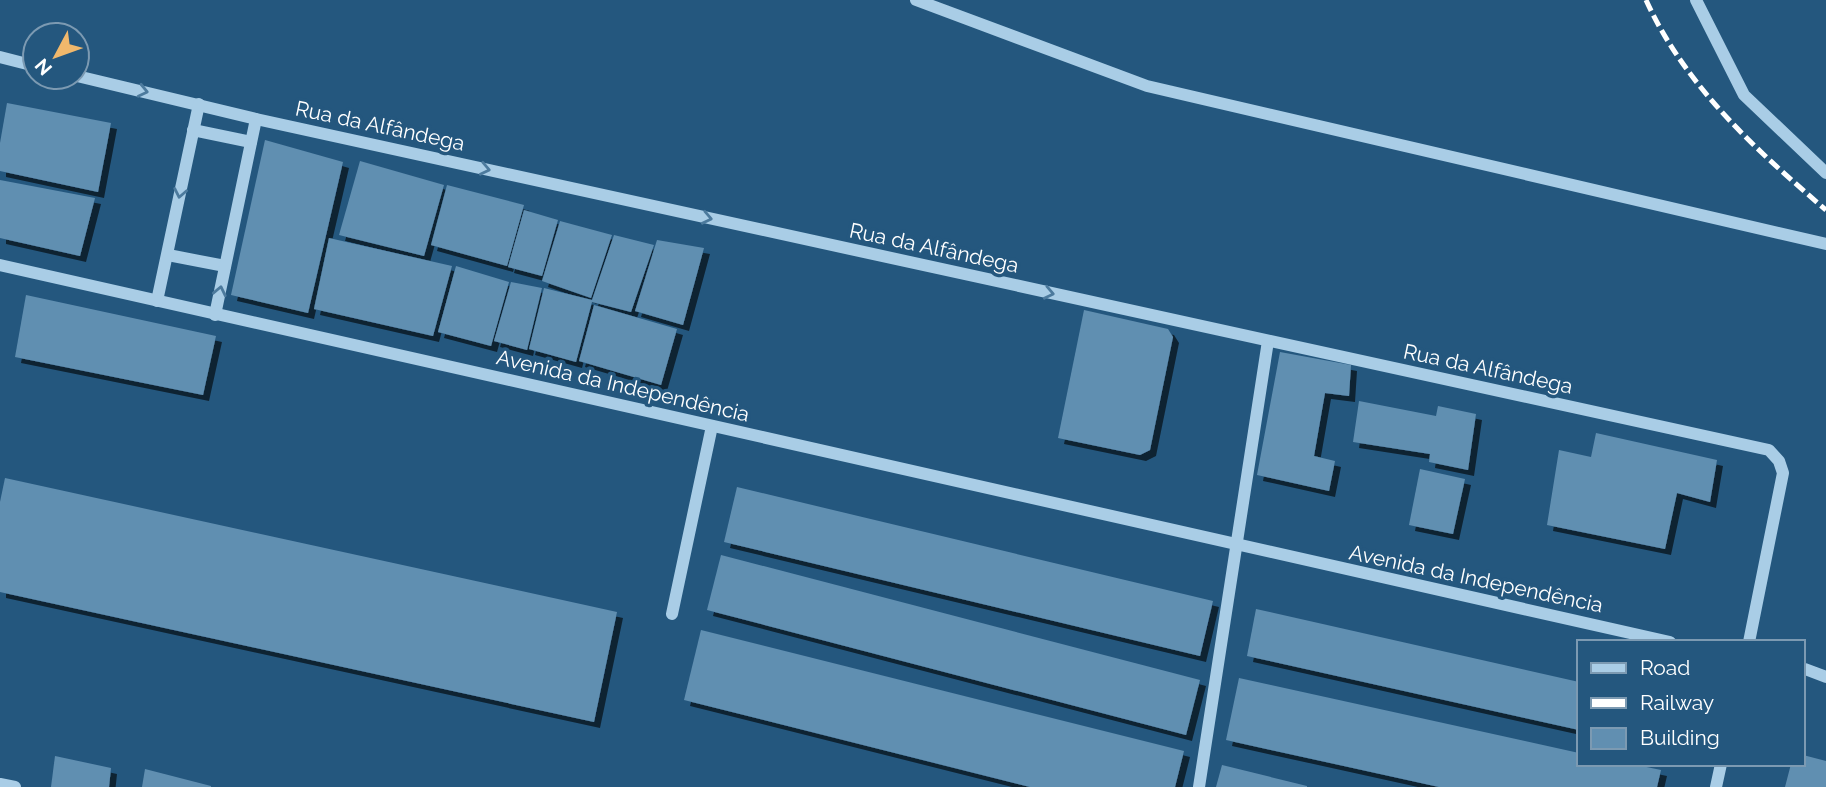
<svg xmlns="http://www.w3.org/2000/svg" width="1826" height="787" viewBox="0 0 1826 787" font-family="Raleway,sans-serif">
  <defs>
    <filter id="shadow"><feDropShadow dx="6" dy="6" stdDeviation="0" flood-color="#0009"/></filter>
  </defs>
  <rect width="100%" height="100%" fill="#24577e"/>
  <g fill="#618fb1" filter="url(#shadow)">
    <polygon points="7,103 111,123 98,192 0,171 0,143"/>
    <polygon points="265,140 343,162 308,313 231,295"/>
    <polygon points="360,161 444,185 424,256 339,235"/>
    <polygon points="0,180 95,198 80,256 0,238"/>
    <polygon points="447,185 524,205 507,266 431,245"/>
    <polygon points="524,210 558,220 542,276 508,267"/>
    <polygon points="560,221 612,235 591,298 542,281"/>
    <polygon points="614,235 654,245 631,312 592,302 576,362 529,349 544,288 592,300"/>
    <polygon points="329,238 452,266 433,336 314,309"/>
    <polygon points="657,240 704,248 683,325 635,311"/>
    <polygon points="456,266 509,282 491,346 438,332"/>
    <polygon points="511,282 542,288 527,350 494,341"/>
    <polygon points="26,295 216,336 203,395 15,357"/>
    <polygon points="594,305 677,329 661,385 579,361"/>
    <polygon points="1084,310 1168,329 1173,337 1150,450 1140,455 1058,438"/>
    <polygon points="1280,352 1351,365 1349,396 1325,393 1314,456 1335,461 1329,491 1257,475"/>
    <polygon points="1359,401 1436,416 1438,406 1476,414 1468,470 1429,462 1430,454 1353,442"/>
    <polygon points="1596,433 1717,460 1710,502 1677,493 1665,549 1547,525 1559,450 1591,457"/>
    <polygon points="1420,469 1465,479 1453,534 1409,525"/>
    <polygon points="5,478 617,612 594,722 0,592 0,502"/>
    <polygon points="737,487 1213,601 1200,656 724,542"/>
    <polygon points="721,555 1200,680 1186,735 707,610"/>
    <polygon points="1256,609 1579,682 1579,730 1247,656"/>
    <polygon points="701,630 1184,751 1175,787 1030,787 684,700"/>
    <polygon points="1239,678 1579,753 1579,764 1632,764 1661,770 1657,787 1439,787 1226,740"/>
    <polygon points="1803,755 1826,761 1826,787 1785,787 1791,764 1803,764"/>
    <polygon points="55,756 111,768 109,787 51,787"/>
    <polygon points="1222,765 1307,786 1307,787 1216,787"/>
    <polygon points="145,769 211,786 211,787 142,787"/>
  </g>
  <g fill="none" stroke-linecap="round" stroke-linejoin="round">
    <g stroke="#a9cde6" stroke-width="12">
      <polyline points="916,0 1147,86 1826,244"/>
      <polyline points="1696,0 1744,95 1826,173"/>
      <polyline points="0,57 35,66"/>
      <polyline points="77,76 256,119 1769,450 1779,461 1783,473 1749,642"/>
      <polyline points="193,130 251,142"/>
      <polyline points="168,255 225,266"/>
      <polyline points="0,265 1670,642"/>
      <polyline points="157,301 199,104"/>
      <polyline points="215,315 256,119"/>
      <polyline points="672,614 712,426"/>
      <polyline points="1805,669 1826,677"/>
      <polyline points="0,784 15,787"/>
      <polyline points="1199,787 1268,341"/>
      <polyline points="1716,787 1721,764"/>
    </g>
    <path stroke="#fff" stroke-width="5" stroke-dasharray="12 5" stroke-linecap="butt" d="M1646,0C1685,86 1756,150 1826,210"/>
  </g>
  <defs><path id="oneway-chevron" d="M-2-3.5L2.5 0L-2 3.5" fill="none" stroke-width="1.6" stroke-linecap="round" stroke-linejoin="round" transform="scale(1.75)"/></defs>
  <g stroke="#4c7a9d">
    <use href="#oneway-chevron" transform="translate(143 91) rotate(13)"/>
    <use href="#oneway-chevron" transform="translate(485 169) rotate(12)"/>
    <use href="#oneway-chevron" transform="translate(180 193) rotate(101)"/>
    <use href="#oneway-chevron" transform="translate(707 218) rotate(12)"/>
    <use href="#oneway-chevron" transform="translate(220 291) rotate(-78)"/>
    <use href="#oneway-chevron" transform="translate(1049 293) rotate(12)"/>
  </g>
  <g text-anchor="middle" stroke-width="7" stroke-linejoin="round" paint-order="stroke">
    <g font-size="21" fill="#fff" stroke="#24577e">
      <text transform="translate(380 126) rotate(12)" y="7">Rua da Alfândega</text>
      <text transform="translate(934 248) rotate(12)" y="7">Rua da Alfândega</text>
      <text transform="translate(1488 369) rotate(12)" y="7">Rua da Alfândega</text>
      <text transform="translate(623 386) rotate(13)" y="7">Avenida da Independência</text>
      <text transform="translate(1476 579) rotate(12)" y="7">Avenida da Independência</text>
    </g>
  </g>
  <rect x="1577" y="640" width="228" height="126" fill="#24577e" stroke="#7c9ab2" stroke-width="2"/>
  <rect x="1591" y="663" width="35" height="10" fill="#a9cde6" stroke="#7c9ab2" stroke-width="2"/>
  <text x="1640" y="675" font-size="21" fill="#ffffff">Road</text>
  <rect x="1591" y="698" width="35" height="10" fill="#ffffff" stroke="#7c9ab2" stroke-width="2"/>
  <text x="1640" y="710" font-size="21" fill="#ffffff">Railway</text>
  <rect x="1591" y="728" width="35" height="21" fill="#618fb1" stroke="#7c9ab2" stroke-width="2"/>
  <text x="1640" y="745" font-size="21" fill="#ffffff">Building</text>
  <g transform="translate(56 56) rotate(229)"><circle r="33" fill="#24577e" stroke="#7c9ab2" stroke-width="2"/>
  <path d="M0-5L12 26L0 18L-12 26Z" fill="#f0b86c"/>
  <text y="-10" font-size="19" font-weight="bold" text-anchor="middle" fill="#ffffff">N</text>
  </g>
</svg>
